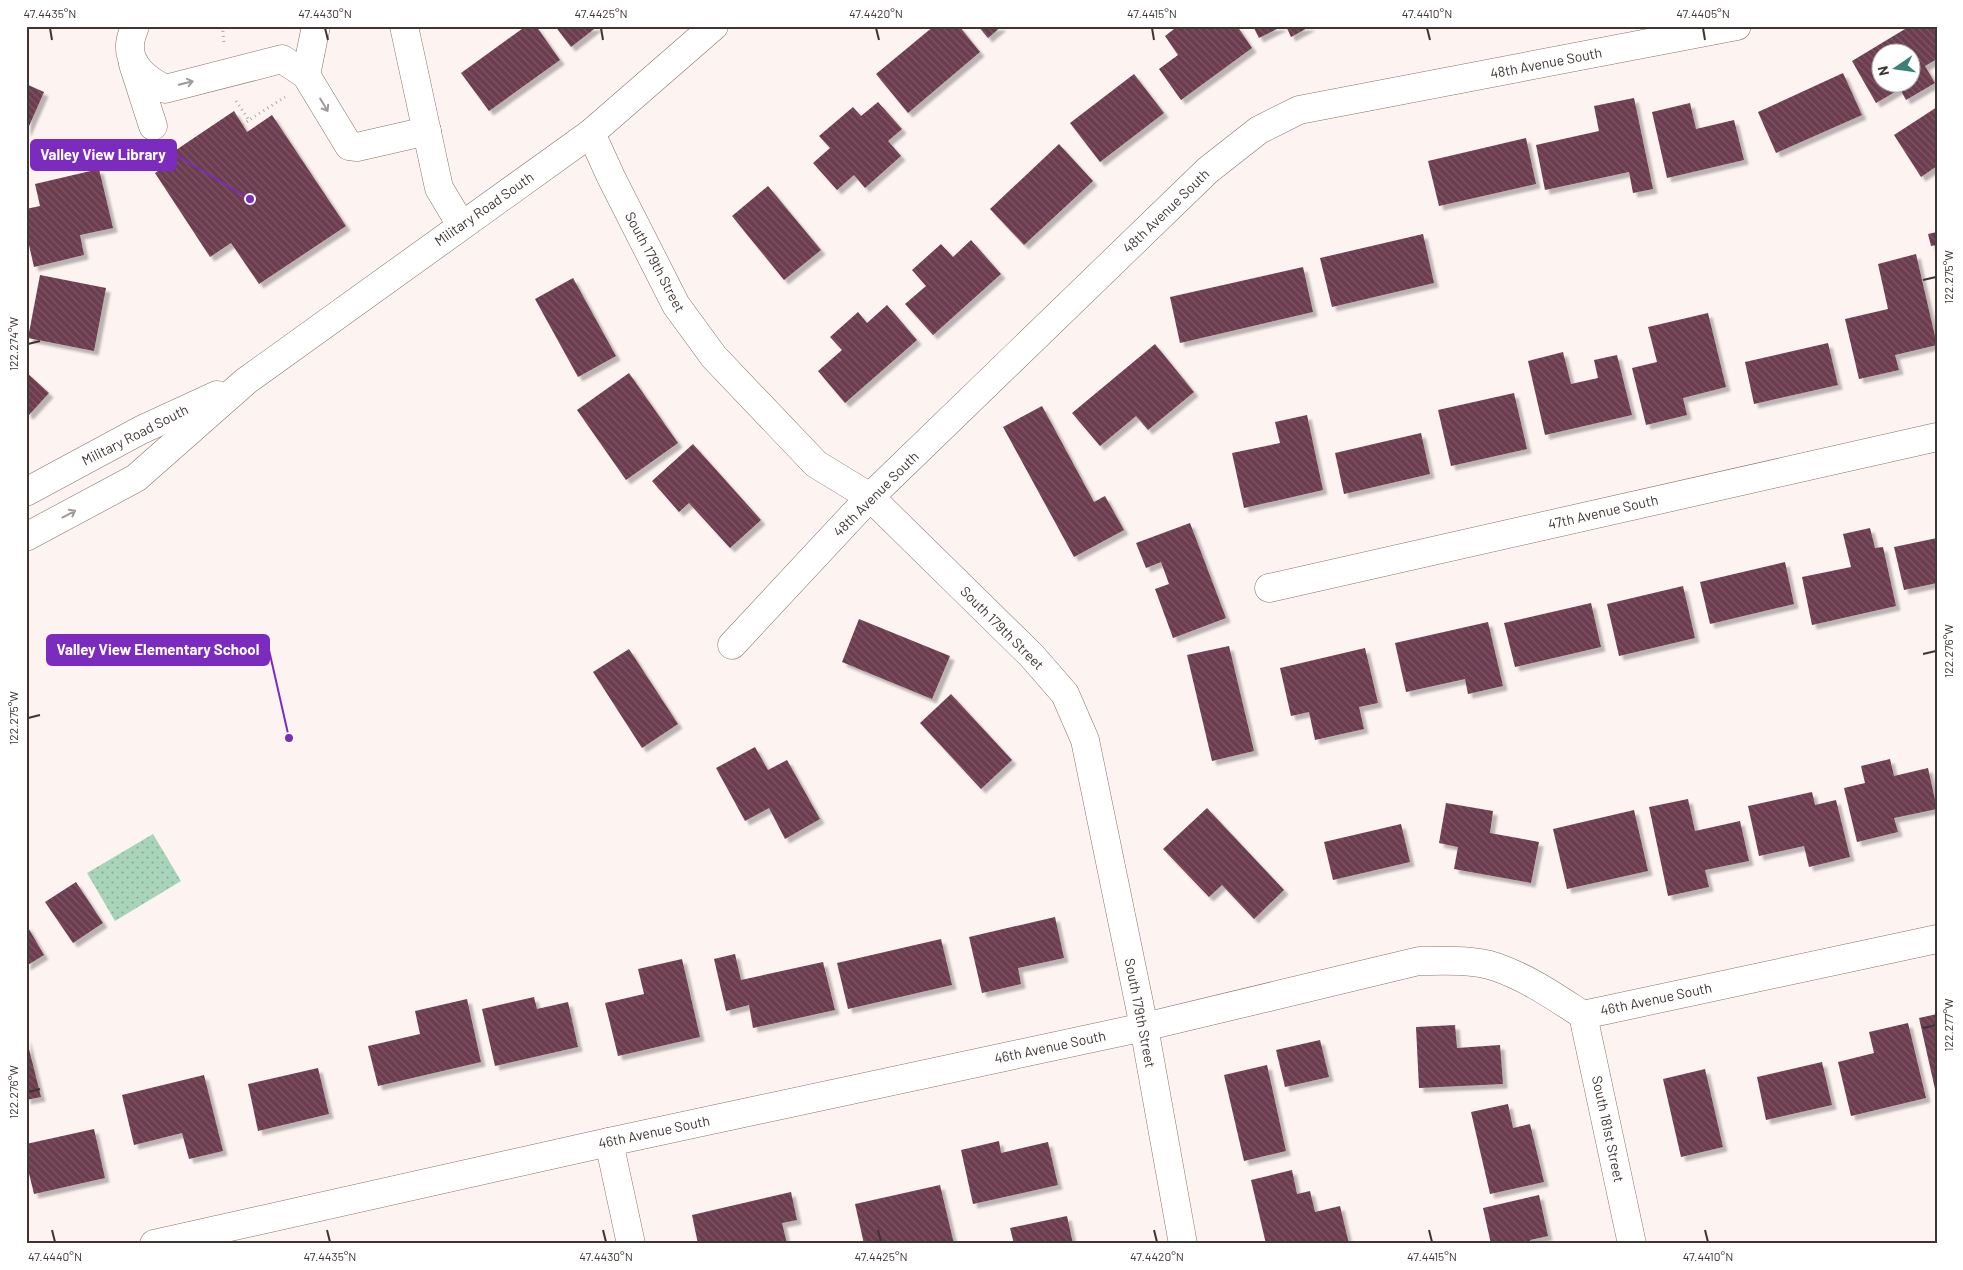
<svg xmlns="http://www.w3.org/2000/svg" width="1963" height="1270" viewBox="0 0 1963 1270" font-family="Barlow,sans-serif">
  <defs>
    <pattern id="park-dots" width="8" height="8" patternUnits="userSpaceOnUse" patternTransform="scale(1.25)"><rect width="8" height="8" fill="#a8d4ba"/><path d="M2 2h.1M6 6h.1" fill="none" stroke="#8aad98" stroke-width="1.8" stroke-linecap="round"/></pattern>
    <pattern id="building-back-hatch" width="6" height="6" patternUnits="userSpaceOnUse" patternTransform="scale(1.25)"><rect width="6" height="6" fill="#6c3c4f"/><path d="M-1 5l2 2M0 0l6 6M5-1l2 2" fill="none" stroke="#7e5766"/></pattern>
    <filter id="shadow"><feDropShadow dx="4.5" dy="4.5" stdDeviation="1" flood-color="#0004"/></filter>
  </defs>
  <rect width="100%" height="100%" fill="#fdf4f1"/>
  <polygon fill="url(#park-dots)" points="153,834 181,881 115,921 87,873"/>
  <g fill="url(#building-back-hatch)" fill-rule="evenodd" filter="url(#shadow)">
    <polygon points="526,26 536,26 560,60 489,111 461,73"/>
    <polygon points="555,26 598,26 571,47"/>
    <polygon points="934,26 959,26 980,52 908,113 876,74"/>
    <polygon points="978,26 1002,26 988,38"/>
    <polygon points="1178,26 1237,26 1252,48 1181,100 1159,69 1178,55 1165,36"/>
    <polygon points="1253,26 1283,26 1259,38"/>
    <polygon points="1286,26 1311,26 1291,37"/>
    <path d="M1910,26H1937V59L1925,66L1935,83L1906,100L1900,89L1876,103L1852,61ZM1880,52H1910V82H1880Z"/>
    <polygon points="1843,73 1862,115 1776,153 1758,112"/>
    <polygon points="1134,74 1164,113 1100,162 1070,123"/>
    <polygon points="26,84 44,92 26,133"/>
    <polygon points="1634,98 1653,189 1633,193 1629,172 1545,190 1536,145 1599,131 1594,106"/>
    <polygon points="878,102 902,129 888,141 901,156 865,188 854,175 837,190 813,163 830,148 819,136 853,107 861,116"/>
    <polygon points="1690,103 1696,129 1734,120 1744,160 1667,178 1652,112"/>
    <polygon points="1937,107 1937,166 1921,177 1894,135"/>
    <polygon points="234,111 247,132 272,115 346,226 259,284 231,243 210,257 155,173 174,160 170,154"/>
    <polygon points="1526,138 1536,184 1439,206 1428,161"/>
    <polygon points="1059,144 1093,181 1024,245 990,209"/>
    <polygon points="99,169 113,228 80,235 84,255 34,267 26,232 26,209 40,206 35,184"/>
    <polygon points="768,186 821,250 784,280 732,216"/>
    <polygon points="1937,232 1937,245 1931,246 1928,234"/>
    <polygon points="1423,234 1434,283 1332,307 1320,258"/>
    <polygon points="971,240 1001,274 933,335 905,304 926,286 912,270 941,244 953,257"/>
    <polygon points="1916,254 1937,345 1895,355 1899,370 1859,379 1845,319 1888,309 1878,264"/>
    <polygon points="1303,267 1313,312 1180,343 1170,297"/>
    <polygon points="40,275 106,288 94,351 28,338"/>
    <polygon points="573,278 616,356 578,377 535,299"/>
    <polygon points="887,305 917,340 845,403 818,371 842,350 830,337 858,312 867,323"/>
    <polygon points="1708,313 1726,387 1683,398 1687,415 1646,425 1632,368 1657,362 1648,327"/>
    <polygon points="1828,343 1838,385 1754,404 1745,362"/>
    <polygon points="1155,344 1194,392 1148,430 1136,416 1100,446 1072,413"/>
    <polygon points="1563,352 1571,384 1598,378 1594,360 1617,355 1632,415 1545,435 1528,361"/>
    <polygon points="26,372 49,393 29,415 26,413"/>
    <polygon points="629,373 678,443 626,480 577,410"/>
    <polygon points="1514,393 1527,449 1451,466 1438,410"/>
    <polygon points="1042,406 1094,502 1105,496 1124,530 1074,557 1003,427"/>
    <polygon points="1307,415 1323,490 1244,508 1232,453 1280,443 1275,422"/>
    <polygon points="1421,433 1430,474 1344,494 1335,453"/>
    <polygon points="693,444 761,520 730,548 689,503 679,512 652,481"/>
    <polygon points="1190,523 1226,618 1173,638 1155,589 1169,584 1161,562 1146,568 1136,543"/>
    <polygon points="1870,528 1875,548 1883,547 1896,606 1812,625 1802,577 1851,567 1843,534"/>
    <polygon points="1937,538 1937,583 1904,590 1894,547"/>
    <polygon points="1785,562 1794,604 1710,624 1700,582"/>
    <polygon points="1683,586 1695,638 1619,656 1607,604"/>
    <polygon points="1591,603 1601,647 1515,667 1504,623"/>
    <polygon points="859,619 950,656 932,699 842,662"/>
    <polygon points="1488,622 1503,686 1468,694 1465,679 1406,692 1395,643"/>
    <polygon points="1229,646 1254,751 1212,761 1187,655"/>
    <polygon points="1365,648 1378,703 1359,707 1364,729 1315,740 1309,712 1291,716 1280,668"/>
    <polygon points="629,649 678,724 642,748 593,672"/>
    <polygon points="951,694 1012,760 981,789 920,723"/>
    <polygon points="755,747 768,770 787,760 820,819 785,839 769,808 745,821 716,768"/>
    <polygon points="1890,759 1894,776 1928,768 1937,809 1894,818 1898,832 1857,842 1844,788 1865,783 1861,766"/>
    <polygon points="1812,792 1815,805 1836,800 1850,857 1809,867 1804,846 1759,856 1748,806"/>
    <polygon points="1688,799 1695,831 1740,821 1749,861 1705,870 1709,887 1668,896 1649,807"/>
    <polygon points="1446,803 1493,811 1490,833 1539,842 1531,883 1454,869 1458,847 1439,843"/>
    <polygon points="1207,808 1284,890 1254,919 1222,885 1209,897 1163,849"/>
    <polygon points="1634,810 1648,871 1567,889 1553,829"/>
    <polygon points="1401,824 1410,862 1333,880 1324,842"/>
    <polygon points="76,882 103,923 73,943 45,902"/>
    <polygon points="1055,917 1064,958 1018,968 1021,984 982,993 969,937"/>
    <polygon points="26,924 44,955 26,966"/>
    <polygon points="941,939 952,985 848,1009 837,963"/>
    <polygon points="735,954 741,980 823,962 835,1010 753,1028 749,1005 726,1011 714,959"/>
    <polygon points="682,959 700,1037 618,1056 605,1003 644,994 638,969"/>
    <polygon points="534,997 537,1009 568,1002 578,1047 495,1066 482,1009"/>
    <polygon points="467,999 481,1062 378,1086 368,1046 420,1034 415,1011"/>
    <polygon points="1937,1014 1937,1089 1935,1089 1919,1018"/>
    <polygon points="1908,1023 1926,1098 1851,1116 1838,1062 1874,1053 1869,1032"/>
    <polygon points="1455,1025 1457,1048 1500,1045 1503,1084 1419,1088 1416,1027"/>
    <polygon points="26,1037 41,1097 26,1100"/>
    <polygon points="1320,1040 1329,1077 1285,1087 1276,1050"/>
    <polygon points="1822,1062 1832,1105 1766,1120 1757,1077"/>
    <polygon points="1267,1065 1286,1151 1244,1161 1224,1075"/>
    <polygon points="318,1068 329,1114 258,1131 248,1084"/>
    <polygon points="1705,1069 1723,1147 1681,1157 1663,1079"/>
    <polygon points="204,1075 223,1151 189,1159 182,1133 134,1145 122,1095"/>
    <polygon points="1508,1104 1513,1128 1530,1124 1544,1182 1490,1194 1471,1112"/>
    <polygon points="94,1129 105,1178 34,1194 26,1161 26,1144"/>
    <polygon points="999,1141 1001,1153 1048,1142 1058,1185 973,1204 961,1150"/>
    <polygon points="1292,1170 1297,1194 1310,1191 1315,1212 1340,1206 1349,1244 1266,1244 1251,1180"/>
    <polygon points="940,1185 954,1244 864,1244 855,1204"/>
    <polygon points="791,1192 797,1220 782,1223 787,1244 698,1244 692,1215"/>
    <polygon points="1539,1195 1548,1236 1530,1240 1531,1244 1491,1244 1483,1208"/>
    <polygon points="1067,1216 1073,1244 1014,1244 1010,1228"/>
  </g>
  <g fill="none" stroke-linecap="round" stroke-linejoin="round">
    <defs>
      <g id="minor">
        <path d="M135,26C133,32 130,39 130,45C129,67 148,80 165,89L282,59L306,75L349,146L357,147L427,131"/>
        <polyline points="404,26 439,188 461,225"/>
        <polyline points="133,64 153,126"/>
        <polyline points="306,75 316,26"/>
        <polyline points="591,133 611,177 676,305 714,357 816,464 870,497 1032,656 1065,694 1085,740 1144,1027 1183,1244"/>
        <polyline points="1269,588 1937,437"/>
        <polyline points="732,645 870,497 1208,170 1259,130 1299,110 1737,26"/>
        <polyline points="1583,1015 1632,1244"/>
        <polyline points="609,1142 631,1244"/>
        <path d="M154,1244L609,1142L1144,1027L1419,961C1444,961 1472,959 1496,967C1528,978 1555,997 1583,1015L1937,939"/>
      </g>
      <g id="major">
        <polyline points="26,492 141,430 217,395"/>
        <polyline points="26,537 136,478 246,381 591,133 714,26"/>
      </g>
    </defs>
    <use href="#minor" stroke="#85736c" stroke-width="29"/>
    <use href="#major" stroke="#85736c" stroke-width="29"/>
    <g stroke="#b0a8a5" stroke-width="3" stroke-dasharray="1 4" stroke-linecap="butt">
      <polyline points="224,26 223,31 224,43"/>
      <polyline points="236,101 249,120 285,97"/>
      <polyline points="243,125 249,120"/>
    </g>
    <use href="#minor" stroke="#fff" stroke-width="28"/>
    <use href="#major" stroke="#fff" stroke-width="28"/>
  </g>
  <defs><path id="oneway-shaft" d="M-6 0H5M1.5-3L5.5 0L1.5 3" fill="none" stroke-width="1.6" stroke-linecap="round" stroke-linejoin="round" transform="scale(1.25)"/></defs>
  <g stroke="#9e9a98">
    <use href="#oneway-shaft" transform="translate(186 83) rotate(-14)"/>
    <use href="#oneway-shaft" transform="translate(324 105) rotate(59)"/>
    <use href="#oneway-shaft" transform="translate(69 514) rotate(-28)"/>
  </g>
  <path fill="none" stroke="#3d3532" stroke-width="2" d="M50,28L52,40M325,28L328,40M601,28L603,40M876,28L879,40M1152,28L1154,40M1427,28L1430,40M1703,28L1705,40M1923,280L1936,277M28,344L40,341M1923,654L1936,651M28,718L40,715M1923,1028L1936,1025M28,1092L40,1089M52,1230L55,1242M327,1230L330,1242M603,1230L606,1242M878,1230L881,1242M1154,1230L1157,1242M1429,1230L1432,1242M1705,1230L1708,1242"/>
  <g text-anchor="middle" stroke-width="5" stroke-linejoin="round" paint-order="stroke">
    <g font-size="14" fill="#3d3532" stroke="#fff">
      <text transform="translate(1546 63) rotate(-11)" y="5">48th Avenue South</text>
      <text transform="translate(484 209) rotate(-35)" y="5">Military Road South</text>
      <text transform="translate(1166 211) rotate(-44)" y="5">48th Avenue South</text>
      <text transform="translate(655 262) rotate(62)" y="5">South 179th Street</text>
      <text transform="translate(135 435) rotate(-27)" y="5">Military Road South</text>
      <text transform="translate(876 494) rotate(-45)" y="5">48th Avenue South</text>
      <text transform="translate(1603 512) rotate(-13)" y="5">47th Avenue South</text>
      <text transform="translate(1002 628) rotate(45)" y="5">South 179th Street</text>
      <text transform="translate(1656 999) rotate(-12)" y="5">46th Avenue South</text>
      <text transform="translate(1140 1013) rotate(79)" y="5">South 179th Street</text>
      <text transform="translate(1050 1047) rotate(-12)" y="5">46th Avenue South</text>
      <text transform="translate(1608 1129) rotate(78)" y="5">South 181st Street</text>
      <text transform="translate(654 1132) rotate(-12)" y="5">46th Avenue South</text>
    </g>
  </g>
  <path fill="none" stroke="#7b2cbf" stroke-width="2" d="M250 199L176 155M289 738L269 650"/>
  <g fill="#7b2cbf" stroke="#fff" stroke-width="2">
    <circle cx="250" cy="199" r="5"/>
    <circle cx="289" cy="738" r="5"/>
  </g>
  <g fill="#7b2cbf" stroke="#7b2cbf" stroke-width="2">
    <rect x="31" y="140" width="145" height="30" rx="5"/>
    <rect x="47" y="635" width="222" height="30" rx="5"/>
  </g>
  <g font-size="15" text-anchor="middle" font-weight="bold" fill="#fff">
    <text x="103" y="160">Valley View Library</text>
    <text x="158" y="655">Valley View Elementary School</text>
  </g>
  <rect width="1963" height="1270" fill="none" stroke="#ffffff" stroke-width="55"/>
  <g transform="translate(1896 68) rotate(257)"><circle r="24" fill="#ffffff" stroke="#b1aead"/>
  <path d="M0-4L9 19L0 12L-9 19Z" fill="#3b8177"/>
  <text y="-8" font-size="14" font-weight="bold" text-anchor="middle" fill="#3d3532">N</text>
  </g>
  <rect x="28" y="28" width="1908" height="1214" fill="none" stroke="#3d3532" stroke-width="2"/>
  <g font-size="12" text-anchor="middle" fill="#3d3532">
    <text x="50" y="18">47.4435°N</text>
    <text x="325" y="18">47.4430°N</text>
    <text x="601" y="18">47.4425°N</text>
    <text x="876" y="18">47.4420°N</text>
    <text x="1152" y="18">47.4415°N</text>
    <text x="1427" y="18">47.4410°N</text>
    <text x="1703" y="18">47.4405°N</text>
    <text transform="translate(1949 277) rotate(-90)" y="4">122.275°W</text>
    <text transform="translate(14 344) rotate(-90)" y="4">122.274°W</text>
    <text transform="translate(1949 651) rotate(-90)" y="4">122.276°W</text>
    <text transform="translate(14 718) rotate(-90)" y="4">122.275°W</text>
    <text transform="translate(1949 1025) rotate(-90)" y="4">122.277°W</text>
    <text transform="translate(14 1092) rotate(-90)" y="4">122.276°W</text>
    <text x="55" y="1261">47.4440°N</text>
    <text x="330" y="1261">47.4435°N</text>
    <text x="606" y="1261">47.4430°N</text>
    <text x="881" y="1261">47.4425°N</text>
    <text x="1157" y="1261">47.4420°N</text>
    <text x="1432" y="1261">47.4415°N</text>
    <text x="1708" y="1261">47.4410°N</text>
  </g>
</svg>
